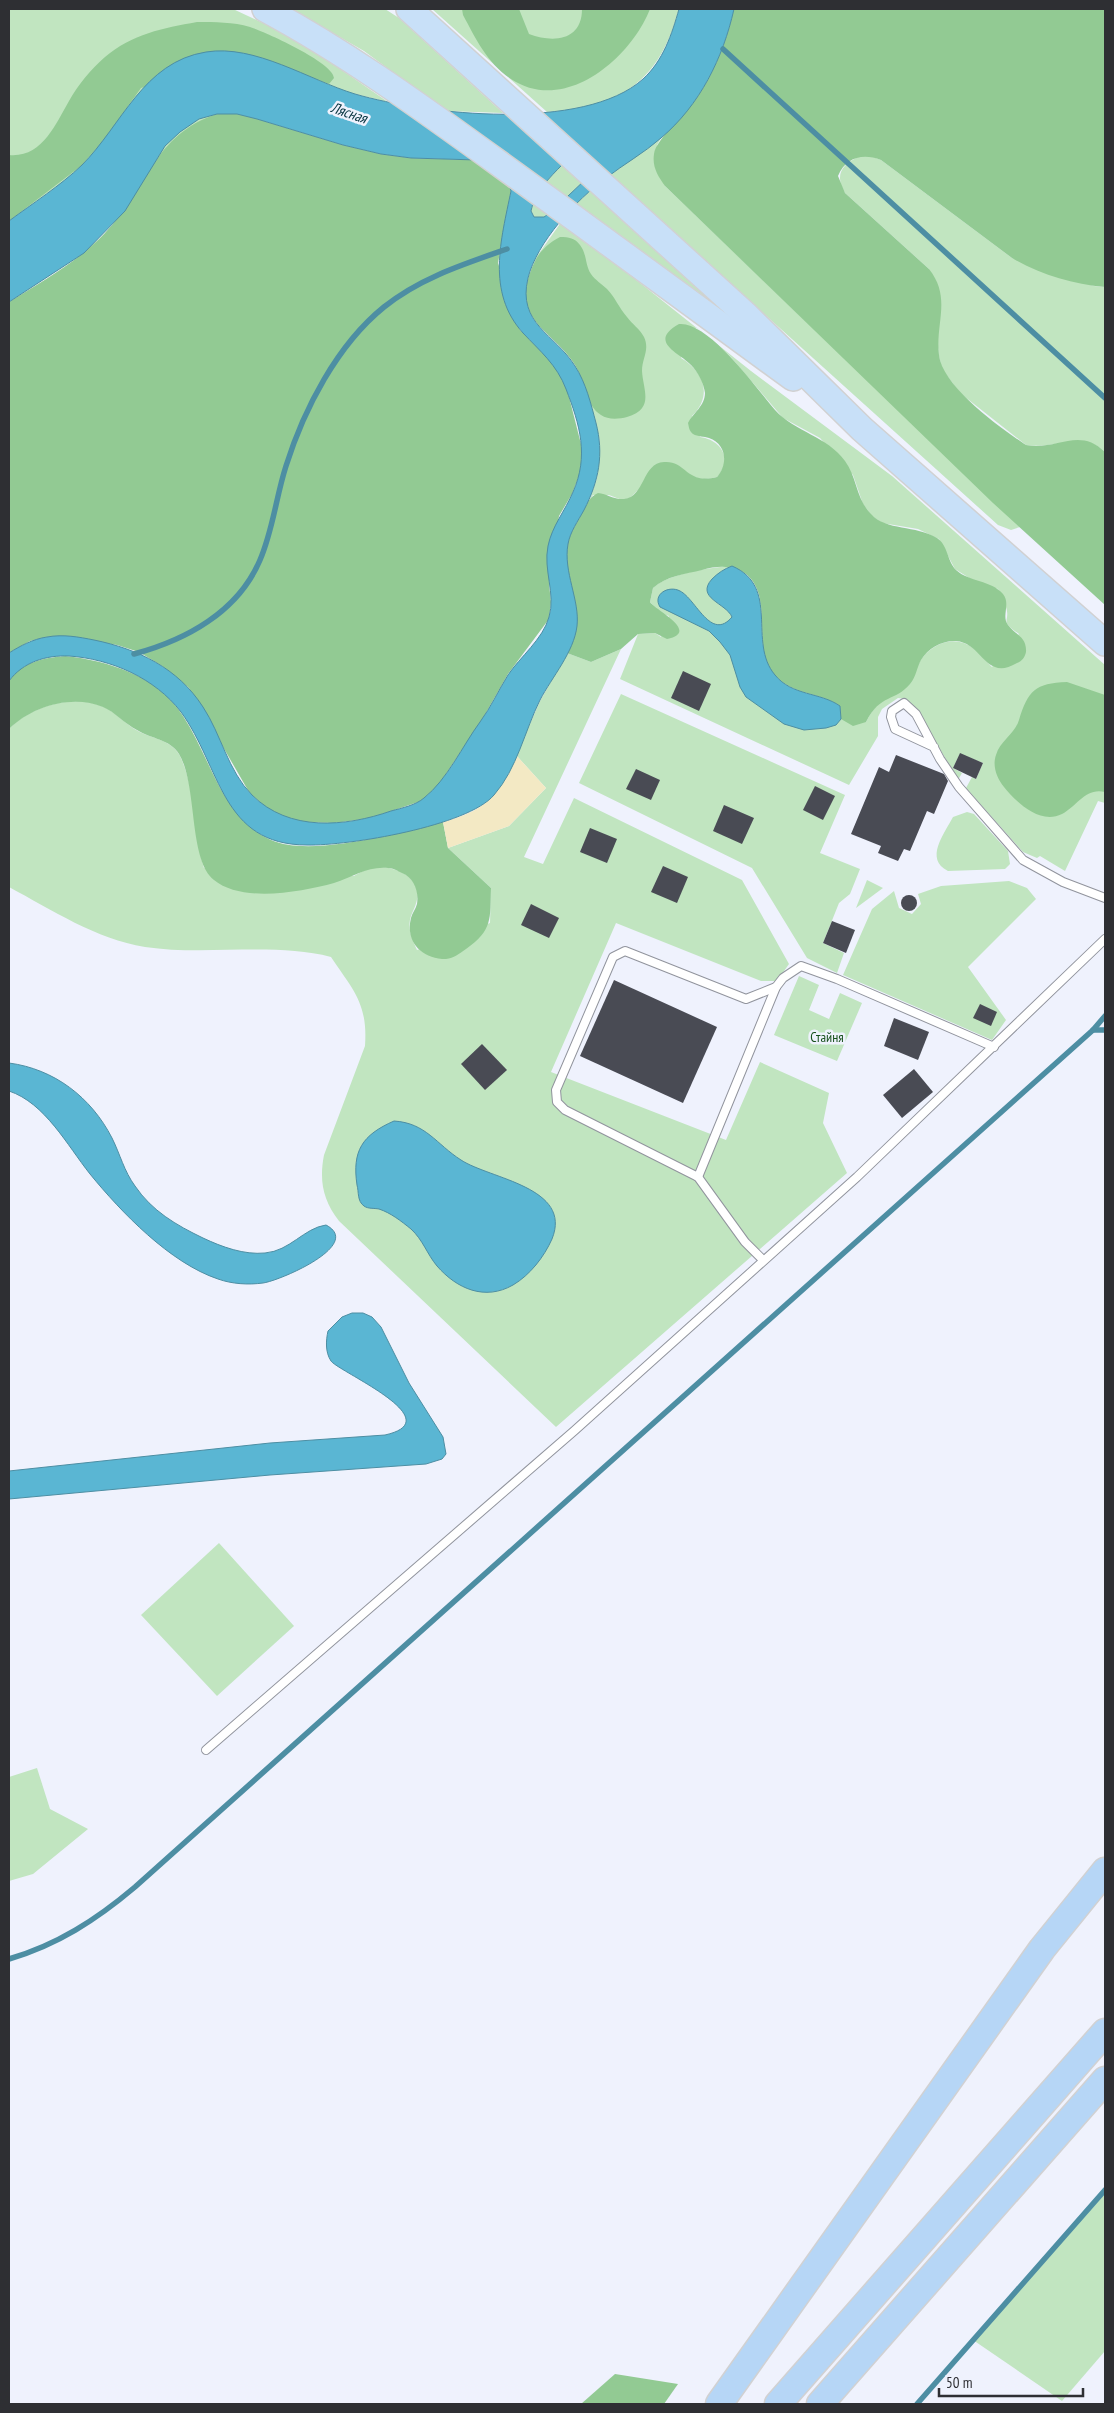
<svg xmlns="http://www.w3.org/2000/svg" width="1114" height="2413" viewBox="0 0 1114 2413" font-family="'PT Sans Narrow',sans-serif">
  <rect width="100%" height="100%" fill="#eff2fd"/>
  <g fill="#c1e5c0">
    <polygon points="9,9 233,9 282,32 320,55 388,102 355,94 53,189 9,221"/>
    <polygon points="291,9 385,9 399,18 503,113 446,111 364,51"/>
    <path d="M432,9H679C659,82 622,106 547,112Z"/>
    <polygon points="661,138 657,145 665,186 1020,527 1011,530 998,525 610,175"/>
    <path d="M860,156H871L881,160L1012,258L1094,286L1105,287V452C1083,430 1052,450 1026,445L960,393L942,369L939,356L929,269L845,193C834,175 842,164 860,156Z"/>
    <path d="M562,165L587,178L550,213L544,217H534L531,211C534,193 550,177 562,165Z"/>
    <polygon points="592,189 734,320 576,204"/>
    <path d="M562,221L751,371L892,476L1105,665V803L1098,801L1065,871L1040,856L1037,858L1023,852L966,788L972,777L976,779L983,763L960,754L953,768L962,773L958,780L917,710L906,699L898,698L882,709L878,717V736L849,785L620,679L638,634L655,633L661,637L669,616L660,613L650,602L653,588C667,574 711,567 732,566L866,722C872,711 877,703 888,697C894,694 901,692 905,688C913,678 916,667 922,658C935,642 956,635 973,648C980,653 986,661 992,667L1019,634C998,619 1011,623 1006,607C1004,601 1000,595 998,589L974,581L955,569L939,539L918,529L882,523L872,516L863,504L853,475L820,438L783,418L729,355L696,327L681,358C704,372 713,395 692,416L700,437C722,440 733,460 717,477C702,481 692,479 681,468L637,491L630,498L622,500L609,495H593L590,499L597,478L600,442L595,420L584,382L535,259Z"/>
    <path d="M621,649L524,857L543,864L574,798L742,880L789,964L777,981H761L616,923L551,1072L726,1140L760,1062L829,1093L823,1123L847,1173L556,1427L339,1221C323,1200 319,1181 324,1155L365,1046C368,1003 353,990 331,957C274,942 204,956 145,947C96,939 52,910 9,887V729C31,706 74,693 104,707C117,713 126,725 138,731C153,739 172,740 180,756C196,790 193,832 204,868L354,876C359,873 366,869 372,868C388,865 413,872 417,890C419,900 414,908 411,916C407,928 412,939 417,950L490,923L491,888L448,848L509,826L546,788L516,755L540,701L567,653L591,662Z"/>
    <polygon points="621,694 845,795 820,853 860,869 850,894 839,903 823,943 844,953 837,973 807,958 752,868 579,783"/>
    <path d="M967,812L974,814L1008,851L1010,864L1005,869L948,871C924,859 944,834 953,817Z"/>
    <polygon points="867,880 883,888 856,908"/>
    <polygon points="1009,881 1027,888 1036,899 968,967 1006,1020 992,1040 843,975 872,909 894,891 899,908 912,914 921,904 918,894 941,886"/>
    <polygon points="799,976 819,985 809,1010 829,1019 840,993 862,1003 837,1061 774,1035"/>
    <polygon points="219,1543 294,1626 217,1696 141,1615"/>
    <polygon points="37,1768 50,1809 88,1829 33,1874 9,1881 9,1777"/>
    <polygon points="1105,2190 1105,2351 1062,2401 973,2340"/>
  </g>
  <g fill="#92ca93">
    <path d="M462,9H519L529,34C553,43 582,41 582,9H650C631,58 565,115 511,79C487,63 476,39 463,15Z"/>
    <path d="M734,9H1105V287C1072,284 1041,275 1012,258L881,160C863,153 846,157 838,176L845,193L929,269C952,298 935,323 939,355C942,386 1000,428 1026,445C1056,451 1079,426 1105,452V605L993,503L665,186C658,176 652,167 654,154C656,139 687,112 697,97C715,72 727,39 734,9Z"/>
    <path d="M197,22C215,22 233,22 250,27C266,32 334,63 334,78L329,84L250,55L141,88L103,141L81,166L9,221V155C42,158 55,125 69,101C78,85 91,69 105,57C132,34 163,28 197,22Z"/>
    <path d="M217,114H237L257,119L343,145L381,154L411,158L477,160L508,181L511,191L498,263L520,330L549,359L558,370L567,389L583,452L580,473L572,494L559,516L549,584L551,602L549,619L508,674L483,718L438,786L421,801L371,818L335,823L297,822L268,810L249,792L189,688L162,666L139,652L117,645L65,636L47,637L30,641L9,653V302C43,281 77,262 105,233C147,189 154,134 217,114Z"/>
    <path d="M560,237C569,237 575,238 580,245C587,254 585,265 591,274C595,280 602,284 607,289C615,297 619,308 627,317C632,324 640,329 644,337C650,350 642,358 642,371C643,390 655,409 627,417C619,419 608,420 601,415C586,406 584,380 575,365C553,330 511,321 531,270C537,254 545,245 560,237Z"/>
    <path d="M679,324C709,321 757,389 775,410C795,432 827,436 845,461C857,477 856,499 871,514C886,531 916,525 937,538C948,545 947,561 956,570C969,582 991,580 1003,594C1011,604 1001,616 1008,625C1015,635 1027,636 1026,652C1025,657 1022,661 1017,663C985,682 983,643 956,641C943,640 928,648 921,660C917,667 916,677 910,684C895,702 881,693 866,722L853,726L841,719L840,706C820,692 792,695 775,675C758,656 764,628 761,605C757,571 733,561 702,570C686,574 666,576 653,588L650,602C655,610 701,632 667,639L655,633L638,634L621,649L591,662L567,653C588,611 563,589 567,548C568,535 576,525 582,513C586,505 589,497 598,493C607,494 615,500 624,499C645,497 642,463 664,462C686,460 686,485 717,477C728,465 727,444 709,438C704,436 698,437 693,434C689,431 689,427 688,423C693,413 705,406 705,393C704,384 698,372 691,365C680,353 647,342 679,324Z"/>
    <path d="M65,656C109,661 158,676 183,716C196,736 205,758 216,780C228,804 245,829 271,840C311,858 401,832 443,822L448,848L491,888C490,919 493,930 466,949C459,954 454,958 446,959C422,959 405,942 411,918C412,913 416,909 417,904C419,891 414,878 402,873C398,871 393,868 388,868C368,866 353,877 334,883C301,892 242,903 214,880C188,859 198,786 179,754C170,739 151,739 137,730C125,724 115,712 103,707C73,694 32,706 9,729V681C22,662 43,658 65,656Z"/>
    <path d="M1067,682L1105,695V792C1086,787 1077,806 1062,814C1040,825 1017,803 1004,787C997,779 992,766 996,755C1000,741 1015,734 1019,720C1028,691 1035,683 1067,682Z"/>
    <polygon points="615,2374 678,2384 664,2404 581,2404"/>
  </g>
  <path fill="#f3e9c4" d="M516,755L546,788L509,826L448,848L443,822C489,809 497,796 516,755Z"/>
  <g fill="#5ab6d3" stroke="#4d8ea3" fill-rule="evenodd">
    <path d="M679,9H734C723,58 700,105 661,138C644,153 624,164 606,178C576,200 537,242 528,278C517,324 555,334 575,366C586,383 591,404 596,423C604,454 599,481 584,510C578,521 570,532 568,544C563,572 580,600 577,626C574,652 552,677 540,700C525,730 517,769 494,795C468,826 348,846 307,845C221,845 221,767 181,712C155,678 111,659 69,656C46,655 23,662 9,681V653C20,646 33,639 47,637C63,634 79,637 94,640C138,649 178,668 203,707C221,734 228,771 252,795C289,832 345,827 391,811C402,808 416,805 424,798C447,780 463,745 480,722C491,707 498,691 508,675C520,657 543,639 549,617C556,594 543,570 548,546C552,526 565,511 573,492C589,456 580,425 566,389C557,365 540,351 523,333C486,292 501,240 511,191L508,181L477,160L411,158L381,154L343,145L257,119L237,114H217L199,119L180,132L165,146L125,211L84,253L9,302V221C33,203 60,186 82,165C122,125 143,62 206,52C255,44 309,80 355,94C427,115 584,132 643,79C663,61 672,34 679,9ZM562,165L587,178L550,213L544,217H534L531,211C534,193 550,177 562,165Z"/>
    <path d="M732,566C781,587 747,642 775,675C792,696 820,692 840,706L841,719L836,725L826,728L804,730L784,724L746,697L740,687L730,655L720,642L709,631L660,607C652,594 669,585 680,591C696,599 711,642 732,617C726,603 695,598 712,579C718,573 724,569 732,566Z"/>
    <path d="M9,1063C54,1069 91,1097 112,1138C120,1154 124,1171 135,1186C152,1211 176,1225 203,1238C222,1247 244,1255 265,1253C290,1251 304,1228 326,1225C364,1245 279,1281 263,1283C248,1285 232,1284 218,1279C170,1263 121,1212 90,1174C67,1145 45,1103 9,1091Z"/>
    <path d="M394,1121C426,1123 436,1144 461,1160C490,1179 573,1187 552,1239C544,1257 530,1275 513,1285C485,1301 457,1289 437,1266C427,1254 423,1240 411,1229C401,1221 391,1213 379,1209C374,1208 368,1209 364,1206C357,1201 359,1192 357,1185C352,1151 362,1135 394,1121Z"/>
    <path d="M352,1313H363L372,1317L381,1327L409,1383L443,1437L446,1454L442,1459L426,1464L270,1475L9,1499V1471L270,1443L385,1435C452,1420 339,1372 331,1361C325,1352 326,1340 328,1331L342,1317Z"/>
  </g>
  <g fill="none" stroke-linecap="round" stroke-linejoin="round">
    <g stroke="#4d8ea3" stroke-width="5.5">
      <polyline points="723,49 1105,398"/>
      <path d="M134,654C186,640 238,612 260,560C273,530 276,497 286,466C304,409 337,345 384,307C420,278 464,264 507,249"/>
      <polyline points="1093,1030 1105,1030"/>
      <path d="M9,1959C57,1945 96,1920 135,1887L1093,1030L1105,1016"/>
      <polyline points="917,2404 1105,2190"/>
    </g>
  </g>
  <g fill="#494b54">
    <polygon points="683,671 711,684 699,711 671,698"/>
    <polygon points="960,753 983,763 976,779 953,768"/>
    <polygon points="896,755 944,774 948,781 934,814 927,811 910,851 904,849 898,861 878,853 881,846 851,834 879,767 889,772"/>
    <polygon points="636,769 660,780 651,800 626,789"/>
    <polygon points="815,786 835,796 823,820 803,810"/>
    <polygon points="724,805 754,818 742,844 713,831"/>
    <polygon points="590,828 617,839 607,863 580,852"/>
    <polygon points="663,866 688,877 677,903 651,892"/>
    <circle cx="909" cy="903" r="8"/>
    <polygon points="531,904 559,918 549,938 521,925"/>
    <polygon points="832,921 855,930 846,953 823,943"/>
    <polygon points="614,980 717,1027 683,1103 580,1056"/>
    <polygon points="980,1004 997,1012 991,1026 973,1018"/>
    <polygon points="894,1018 929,1032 918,1060 884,1046"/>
    <polygon points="482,1044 507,1070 485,1090 461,1064"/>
    <polygon points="914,1069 933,1092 902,1118 883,1095"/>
  </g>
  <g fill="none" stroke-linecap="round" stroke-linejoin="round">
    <defs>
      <g id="service">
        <polyline points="934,747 895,729 891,717 892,711 904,703 916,714 940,759 959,787 1023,860 1063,882 1105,898"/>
        <polyline points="698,1177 776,987"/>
        <polyline points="763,1260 745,1242 698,1177 565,1110 557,1102 556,1090 613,957 625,951 746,999 776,987 783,978 801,966 837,979 994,1047"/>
        <polyline points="206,1750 574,1431 857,1177 1105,939"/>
      </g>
      <g id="primary">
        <path d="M265,9C343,51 414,102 486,154C589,228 691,304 793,378"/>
        <polyline points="409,9 745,314 862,429 1105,643"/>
      </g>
      <g id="trunk">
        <polyline points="719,2404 1042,1949 1105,1871"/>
        <polyline points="778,2404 1105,2032"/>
        <polyline points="820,2404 1105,2080"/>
      </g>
    </defs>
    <use href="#service" stroke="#91949d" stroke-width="10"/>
    <use href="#primary" stroke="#d1d1d2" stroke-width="28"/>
    <use href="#trunk" stroke="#d1d1d2" stroke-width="29"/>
    <use href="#service" stroke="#fff" stroke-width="8"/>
    <use href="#primary" stroke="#c8e0f8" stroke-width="25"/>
    <use href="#trunk" stroke="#b6d6f6" stroke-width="26"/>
  </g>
  <g text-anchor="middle" stroke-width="5" stroke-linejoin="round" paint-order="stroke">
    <g font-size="14" fill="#17501c" stroke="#eff2fd">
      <text x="827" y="1042">Стайня</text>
    </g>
    <g font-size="15" font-style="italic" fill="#06333f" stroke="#eff2fd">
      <text transform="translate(349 113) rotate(19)" y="5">Лясная</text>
    </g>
  </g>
  <rect width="1114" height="2413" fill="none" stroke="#2e2f33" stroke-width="20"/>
  <path d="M939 2388v8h144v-8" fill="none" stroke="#2e2f33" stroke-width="2.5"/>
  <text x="946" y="2388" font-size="15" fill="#2e2f33" stroke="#eff2fd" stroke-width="4" paint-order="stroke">50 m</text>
</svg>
